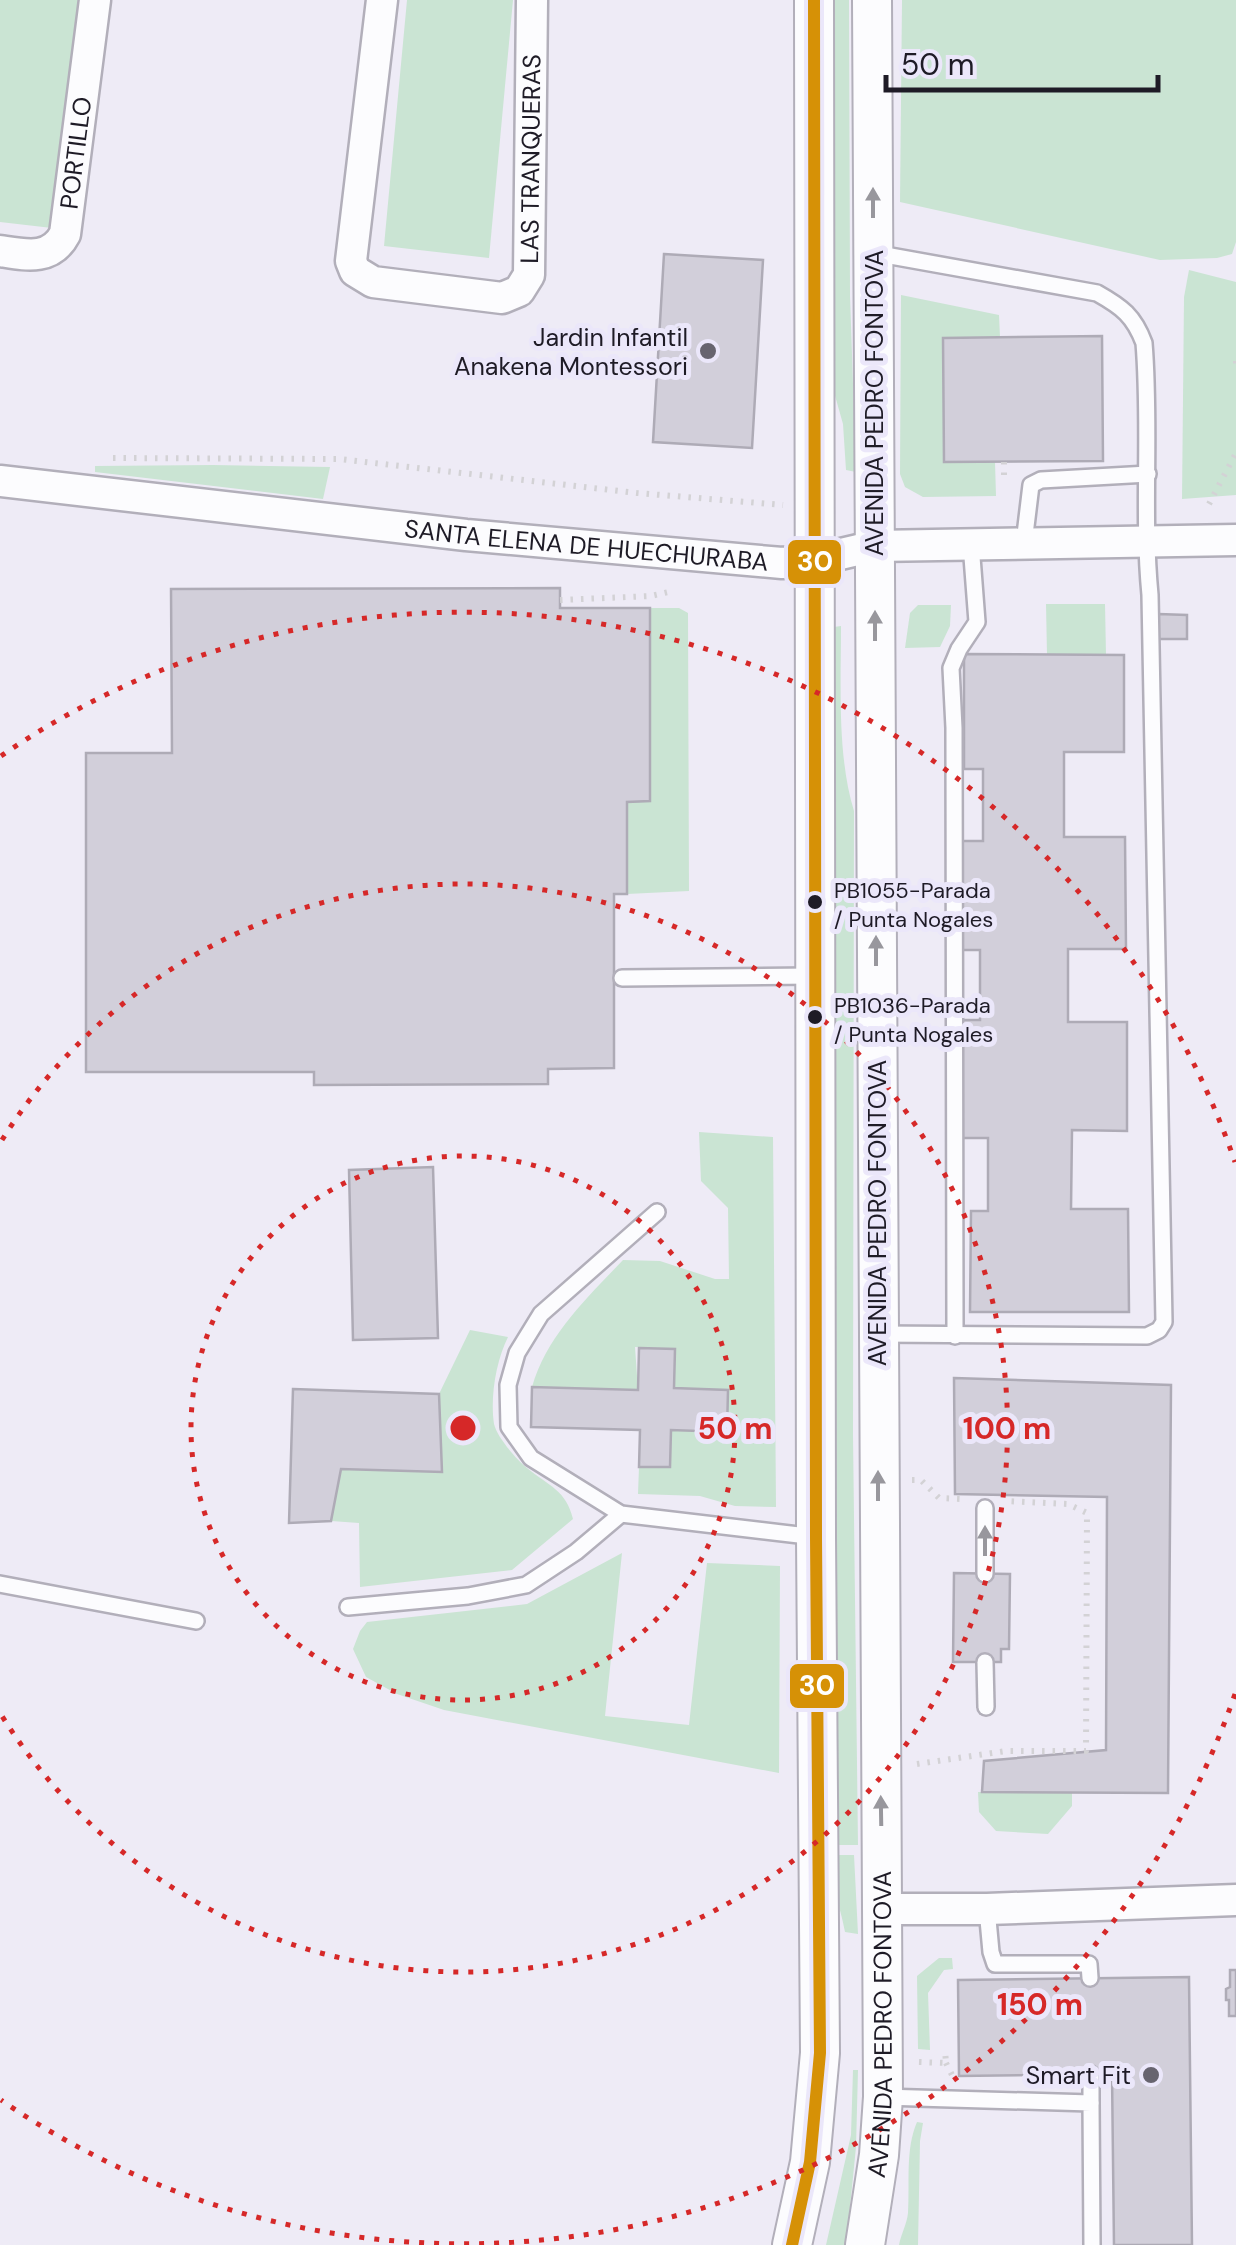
<svg xmlns="http://www.w3.org/2000/svg" width="1236" height="2245" viewBox="0 0 1236 2245" font-family="'DM Sans',sans-serif">
  <rect width="100%" height="100%" fill="#eeebf6"/>
  <g fill="#cae4d3">
    <polygon points="0,0 78,0 52,228 0,222"/>
    <polygon points="407,0 513,0 489,258 384,246"/>
    <polygon points="831,0 849,0 850,296 856,472 846,470 843,424 832,385"/>
    <polygon points="902,0 1236,0 1236,242 1232,254 1217,258 1160,260 900,202"/>
    <polygon points="1189,270 1236,282 1236,495 1182,499 1184,297"/>
    <polygon points="901,295 999,315 1000,337 943,339 944,462 995,462 996,496 923,497 905,487 900,474"/>
    <polygon points="213,465 330,467 323,499 95,472 95,466"/>
    <polygon points="1046,604 1105,604 1106,655 1047,655"/>
    <polygon points="918,605 951,605 950,626 940,647 905,648 910,613"/>
    <polygon points="650,608 679,608 688,613 689,891 627,894 627,802 650,800"/>
    <path d="M841,626C841,685 837,756 854,811L853,1435L858,1845H829L834,627Z"/>
    <path d="M699,1132L773,1137L776,1507L735,1506L700,1496L638,1494L639,1467L671,1430L727,1431L728,1390L674,1388L675,1349L635,1347L638,1390L532,1387C547,1335 587,1298 623,1260L660,1261L715,1279H729L728,1208L701,1181Z"/>
    <path d="M470,1330L508,1337C496,1361 490,1397 494,1424C497,1437 516,1459 527,1468C549,1486 566,1490 573,1519L512,1570L360,1587L359,1523L331,1521L341,1469L439,1394Z"/>
    <polygon points="622,1553 605,1716 689,1725 707,1563 780,1566 779,1773 444,1710 397,1694 366,1677 353,1649 360,1631 367,1622 527,1604"/>
    <polygon points="978,1792 1072,1792 1072,1806 1048,1834 996,1831 979,1812"/>
    <path d="M829,1855H854L858,1934L845,1932C840,1903 830,1886 829,1855Z"/>
    <polygon points="939,1958 952,1958 953,1969 944,1970 928,1993 930,2050 918,2049 917,1976"/>
    <polygon points="853,2070 858,2070 856,2147 847,2237 845,2245 826,2245 851,2135"/>
    <path d="M917,2122L923,2123L920,2141L918,2245H899C901,2234 907,2224 908,2213C910,2183 905,2150 917,2122Z"/>
  </g>
  <g fill="#d2cfda" stroke="#aeabb6" stroke-width="2.5">
    <polygon points="664,254 763,260 752,448 653,442"/>
    <polygon points="1102,336 1103,461 944,462 943,338"/>
    <polygon points="560,588 560,608 650,608 650,801 627,802 627,894 614,894 614,1068 548,1069 548,1084 314,1085 314,1072 86,1072 86,753 172,753 171,589"/>
    <polygon points="1158,614 1187,615 1187,639 1158,639"/>
    <polygon points="964,654 1124,655 1124,752 1064,752 1064,837 1125,837 1126,949 1068,949 1068,1022 1127,1022 1127,1131 1072,1130 1071,1209 1128,1209 1129,1312 970,1312 971,1211 988,1211 988,1138 960,1138 961,1020 980,1020 980,950 959,950 959,841 983,841 983,769 964,769"/>
    <polygon points="433,1167 438,1338 353,1340 349,1170"/>
    <polygon points="639,1348 675,1349 674,1388 728,1390 727,1432 671,1430 670,1467 639,1467 640,1430 531,1427 532,1387 638,1390"/>
    <polygon points="954,1378 1171,1385 1168,1793 982,1792 984,1761 1106,1750 1107,1497 955,1494"/>
    <polygon points="293,1389 439,1394 442,1472 341,1469 331,1521 289,1523"/>
    <polygon points="954,1573 1010,1574 1009,1649 1001,1649 1001,1662 953,1662"/>
    <polygon points="1230,1970 1236,1970 1236,2016 1229,2016 1229,2000 1226,2000 1226,1989 1230,1987"/>
    <polygon points="1189,1977 1192,2245 1114,2245 1112,2074 959,2076 958,1980"/>
  </g>
  <g fill="none" stroke-linecap="round" stroke-linejoin="round">
    <defs>
      <g id="service">
        <path d="M874,253L1097,293C1122,307 1134,316 1144,343C1151,427 1142,512 1150,595L1164,1322L1159,1330L1147,1336L878,1334"/>
        <polyline points="1024,543 1031,485 1041,480 1148,474"/>
        <polyline points="622,978 813,976"/>
        <polyline points="657,1212 541,1314 517,1353 508,1385 509,1427 531,1458 621,1514 816,1537"/>
        <polyline points="955,1336 954,728 951,668 959,649 977,622 971,544"/>
        <polyline points="985,1508 985,1574"/>
        <polyline points="0,1584 196,1621"/>
        <polyline points="348,1607 468,1596 526,1585 576,1552 621,1514"/>
        <polyline points="985,1662 986,1707"/>
        <polyline points="987,1909 991,1952 995,1964 1089,1964 1090,1978"/>
        <polyline points="1091,2074 1091,2103"/>
        <polyline points="883,2097 1091,2103 1092,2245"/>
      </g>
      <g id="minor">
        <path id="s1" d="M382,0L351,261L355,271L373,282L502,298L519,291L529,275L532,0"/>
        <path id="s2" d="M0,251C26,255 51,261 65,234L95,0"/>
        <path id="s3" d="M0,481L466,535L782,563L815,560L875,546L1236,540"/>
        <polyline points="882,1909 987,1909 1236,1900"/>
      </g>
      <g id="tertiary">
        <polyline points="792,2245 810,2162 820,2053 816,1537 814,0"/>
        <path id="s4" d="M865,2245L879,2155L883,2097L872,0"/>
      </g>
    </defs>
    <use href="#service" stroke="#b2afba" stroke-width="20"/>
    <use href="#minor" stroke="#b2afba" stroke-width="35"/>
    <use href="#tertiary" stroke="#b2afba" stroke-width="42"/>
    <g stroke="#d3d2d5" stroke-width="6" stroke-dasharray="2.5 8" stroke-linecap="butt">
      <polyline points="1236,361 1236,371"/>
      <polyline points="113,458 339,459 637,493 783,505"/>
      <polyline points="1004,462 1004,482"/>
      <polyline points="1209,504 1236,453"/>
      <polyline points="560,600 651,596 673,591"/>
      <polyline points="912,1480 921,1480 939,1498 962,1499"/>
      <polyline points="917,1764 1006,1751 1086,1751 1087,1513 1068,1504 1005,1501"/>
      <polyline points="919,2062 946,2063 945,2050"/>
      <polyline points="946,2063 953,2077"/>
    </g>
    <use href="#service" stroke="#fcfcfe" stroke-width="15"/>
    <use href="#minor" stroke="#fcfcfe" stroke-width="30"/>
    <use href="#tertiary" stroke="#fcfcfe" stroke-width="38"/>
    <defs>
      <polyline id="bus-1" points="792,2245 810,2162 820,2053 816,1537 814,0"/>
    </defs>
    <use href="#bus-1" stroke="#ebe7fa" stroke-width="20"/>
    <use href="#bus-1" stroke="#d69106" stroke-width="12"/>
  </g>
  <defs><path id="oneway-solid" d="M-6-.8H1V-3.2L6.5 0L1 3.2V.8H-6Z" transform="scale(2.5)"/></defs>
  <g fill="#98979d">
    <use href="#oneway-solid" transform="translate(873 203) rotate(-90)"/>
    <use href="#oneway-solid" transform="translate(875 626) rotate(-90)"/>
    <use href="#oneway-solid" transform="translate(876 951) rotate(-90)"/>
    <use href="#oneway-solid" transform="translate(878 1486) rotate(-90)"/>
    <use href="#oneway-solid" transform="translate(985 1541) rotate(-90)"/>
    <use href="#oneway-solid" transform="translate(881 1811) rotate(-91)"/>
  </g>
  <g fill="none" stroke="#d62828" stroke-width="5" stroke-dasharray="5 10">
    <circle cx="463" cy="1428" r="272"/>
    <path d="M2 1140A544 544 0 1 1 2 1716"/>
    <path d="M1235 1694A816 816 0 0 1 1 2100M1 756A816 816 0 0 1 1235 1162"/>
  </g>
  <g fill="#67646f" stroke="#ebe7fa" stroke-width="4">
    <circle cx="708" cy="351" r="10"/>
    <circle cx="1151" cy="2075" r="10"/>
  </g>
  <g fill="#1e1b26" stroke="#ebe7fa" stroke-width="4">
    <circle cx="815" cy="902" r="9"/>
    <circle cx="815" cy="1017" r="9"/>
  </g>
  <g text-anchor="middle" stroke-width="10" stroke-linejoin="round" paint-order="stroke">
    <g font-size="22" fill="#1e1b26" stroke="#ebe7fa" text-anchor="start">
      <text x="834" y="898">PB1055-Parada<tspan x="834" dy="29">/ Punta Nogales</tspan></text>
      <text x="834" y="1013">PB1036-Parada<tspan x="834" dy="29">/ Punta Nogales</tspan></text>
    </g>
    <g font-size="25" fill="#1e1b26" stroke="#ebe7fa">
      <text dy="9" stroke="none"><textPath href="#s2" startOffset="155">PORTILLO</textPath></text>
      <text dy="9" stroke="none"><textPath href="#s1" startOffset="578">LAS TRANQUERAS</textPath></text>
      <text transform="translate(874 403) rotate(-90)" y="9">AVENIDA PEDRO FONTOVA</text>
      <text dy="9" stroke="none"><textPath href="#s3" startOffset="590">SANTA ELENA DE HUECHURABA</textPath></text>
      <text transform="translate(877 1213) rotate(-90)" y="9">AVENIDA PEDRO FONTOVA</text>
      <text dy="9" stroke="none"><textPath href="#s4" startOffset="222">AVENIDA PEDRO FONTOVA</textPath></text>
    </g>
    <g font-size="25" fill="#1e1b26" stroke="#ebe7fa" text-anchor="end">
      <text x="688" y="346">Jardin Infantil<tspan x="688" dy="29">Anakena Montessori</tspan></text>
      <text x="1131" y="2084">Smart Fit</text>
    </g>
  </g>
  <circle cx="463" cy="1428" r="15" fill="#d62828" stroke="#ebe7fa" stroke-width="5"/>
  <g font-size="30" text-anchor="middle" font-weight="bold" fill="#d62828" stroke="#ebe7fa" stroke-width="10" stroke-linejoin="round" paint-order="stroke">
    <text x="735" y="1439">50 m</text>
    <text x="1007" y="1439">100 m</text>
    <text x="1040" y="2015">150 m</text>
  </g>
  <g stroke="#ebe7fa" stroke-width="4">
    <rect x="786" y="538" width="57" height="48" rx="10" fill="#d69106"/>
    <rect x="788" y="1662" width="58" height="48" rx="10" fill="#d69106"/>
  </g>
  <g font-size="28" text-anchor="middle" font-weight="bold" fill="#fff">
    <text x="815" y="571">30</text>
    <text x="817" y="1695">30</text>
  </g>
  <path d="M886 75v15h272v-15" fill="none" stroke="#1e1b26" stroke-width="5"/>
  <text x="901" y="75" font-size="30" fill="#1e1b26" stroke="#ebe7fa" stroke-width="8" paint-order="stroke">50 m</text>
</svg>
